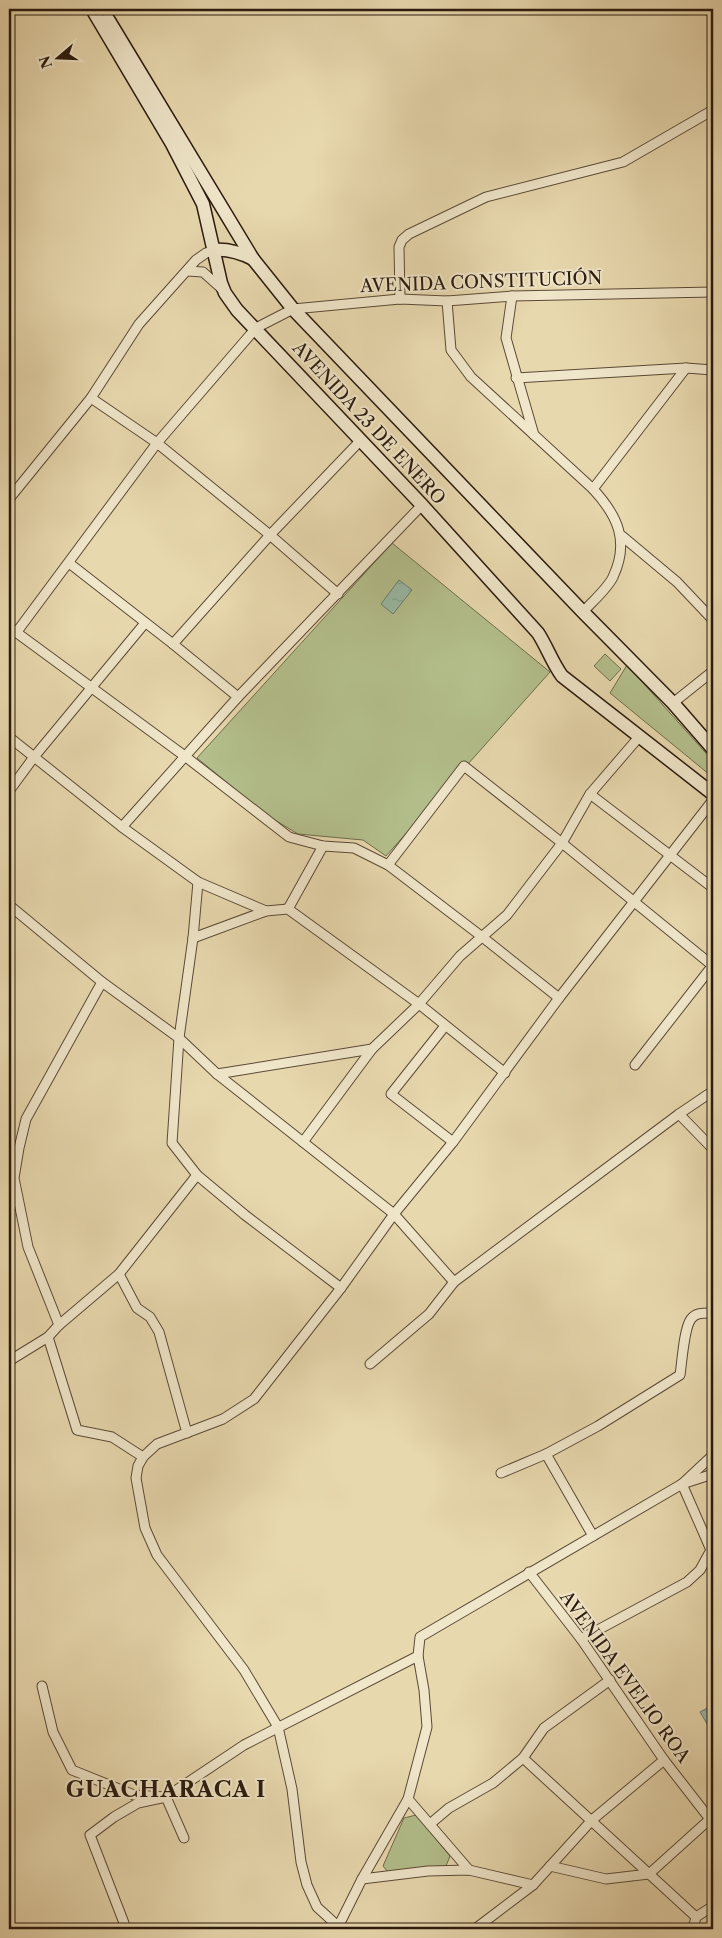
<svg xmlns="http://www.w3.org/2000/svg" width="722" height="1938" viewBox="0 0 722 1938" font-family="'Libre Caslon Text',serif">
  <defs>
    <pattern id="water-ripples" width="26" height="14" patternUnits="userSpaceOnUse" patternTransform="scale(1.25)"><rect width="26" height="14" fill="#98baa7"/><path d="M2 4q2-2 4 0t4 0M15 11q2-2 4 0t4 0" fill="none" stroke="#839f8f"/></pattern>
  </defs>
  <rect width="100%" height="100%" fill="#e8d8ae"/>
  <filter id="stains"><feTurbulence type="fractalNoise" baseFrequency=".004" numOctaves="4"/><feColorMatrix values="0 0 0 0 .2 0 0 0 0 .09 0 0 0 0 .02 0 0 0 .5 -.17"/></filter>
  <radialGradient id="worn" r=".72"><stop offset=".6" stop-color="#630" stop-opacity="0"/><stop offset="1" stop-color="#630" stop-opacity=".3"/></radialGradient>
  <g fill="#b3bf8c" stroke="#6e6c4d">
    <polygon points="392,543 550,672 386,856 363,840 298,834 268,816 197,758"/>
    <polygon points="605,654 621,669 610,681 594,666"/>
    <polygon points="627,665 713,761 713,774 710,775 610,693"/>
    <polygon points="416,1815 450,1856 446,1866 388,1872 383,1866 404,1818"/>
  </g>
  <g fill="url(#water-ripples)" stroke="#6c7a6a">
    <polygon points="399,580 412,590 393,614 381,604"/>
    <polygon points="709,1707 713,1715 713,1734 700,1712"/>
  </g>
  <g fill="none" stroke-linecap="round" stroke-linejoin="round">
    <defs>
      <g id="street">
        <polyline points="187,271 203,272 222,289"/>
        <polyline points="512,296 506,338 534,435"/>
        <polyline points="400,299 399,247 402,240 409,234 486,197 623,162 713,110"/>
        <path d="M447,301L451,350L471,377L593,489C617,515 630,541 613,577C608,588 592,602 583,612"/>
        <polyline points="516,378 686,368 713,370"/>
        <polyline points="91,398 157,443 270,535 338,594"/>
        <polyline points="593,489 686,368"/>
        <polyline points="9,499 91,398 139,324 196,260 206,253 215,250"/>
        <polyline points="622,536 677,582 713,620"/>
        <polyline points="69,563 173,644 238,697"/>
        <polyline points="9,627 186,757 289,837 323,846 354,848 388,865 481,936 559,998"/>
        <polyline points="16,633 157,443 256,328 293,309 400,299 447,301 512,296 713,292"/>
        <polyline points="173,644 270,535 361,440"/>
        <polyline points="673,703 713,671"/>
        <polyline points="9,737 122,827 198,882 266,911"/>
        <polyline points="9,791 34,757 145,623"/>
        <polyline points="590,794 713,888"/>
        <polyline points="122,827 238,697 422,505"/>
        <polyline points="388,865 464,766 562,843 713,966"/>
        <polyline points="198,882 193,938 179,1038 172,1143 197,1175 245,1215 341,1288"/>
        <polyline points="9,905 102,982 179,1038 217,1074 394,1214 454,1282"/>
        <polyline points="288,909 323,846"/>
        <polyline points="193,938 266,911 288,909 419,1004 505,1073"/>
        <polyline points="445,1026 391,1094 453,1142"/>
        <polyline points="635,1065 713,965"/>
        <polyline points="217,1074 372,1049"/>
        <polyline points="679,1114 713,1149"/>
        <polyline points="303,1142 372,1049 419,1004 460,956 507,915 562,843 590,794 639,737"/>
        <polyline points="119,1274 137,1308 150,1317 159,1332 187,1433"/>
        <polyline points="59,1325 28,1247 14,1178 19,1148 26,1119 102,982"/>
        <polyline points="48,1337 77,1430 112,1437 143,1457"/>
        <polyline points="9,1361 48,1337 59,1325 119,1274 197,1175"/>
        <polyline points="370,1364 429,1314 454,1282 679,1114 713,1091"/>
        <polyline points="546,1454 593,1536"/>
        <path d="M501,1473L546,1454L598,1426L680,1375C682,1362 684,1328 691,1319C696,1312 705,1313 713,1313"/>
        <polyline points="529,1572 581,1639 664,1760 713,1823"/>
        <polyline points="581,1639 687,1582 700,1570 711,1550 682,1484 713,1455"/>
        <polyline points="42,1686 53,1732 72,1770 134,1795 166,1797 244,1745 418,1656"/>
        <polyline points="523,1758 696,1917"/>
        <polyline points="408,1799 469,1870"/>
        <polyline points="430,1824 449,1808 493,1783 523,1758 544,1728 610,1680"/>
        <polyline points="550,1866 606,1879 649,1874 710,1819"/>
        <polyline points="362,1879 428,1871 469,1870 533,1885"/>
        <polyline points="124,1923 90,1835 114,1817 138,1803 166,1797 184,1838"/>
        <polyline points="337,1929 362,1879 408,1799 427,1727 424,1690 418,1656 420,1637 682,1484 713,1474"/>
        <polyline points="341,1929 317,1907 307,1885 301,1862 292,1789 278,1727 244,1670 157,1555 145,1528 136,1478 138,1466 143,1457 157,1444 223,1419 254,1399 341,1288 394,1214 453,1142 559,998 713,800"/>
        <polyline points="475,1929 533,1885 592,1820 664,1760"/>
        <polyline points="693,1929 696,1917 713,1906"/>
      </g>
      <g id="secondary">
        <path d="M92,9L172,144L203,204L221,283L225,293L237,310L422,505L538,633C547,647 552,662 562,676L713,794"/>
        <polyline points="108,19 253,259 293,309 583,612 673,703 713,749"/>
        <path d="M215,250C228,249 241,253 253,259"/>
      </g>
    </defs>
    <use href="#street" stroke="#5a4a36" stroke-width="11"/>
    <use href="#secondary" stroke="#2a1a0e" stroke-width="15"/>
    <use href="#street" stroke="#f0e6ca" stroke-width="9"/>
    <use href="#secondary" stroke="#f0e6ca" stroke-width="12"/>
  </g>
  <g text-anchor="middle" stroke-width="4" stroke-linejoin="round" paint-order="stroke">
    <g font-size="18" fill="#2a1a0e" stroke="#f0e6ca">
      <text transform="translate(481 282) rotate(-2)" y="6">AVENIDA CONSTITUCIÓN</text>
      <text transform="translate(369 423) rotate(47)" y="6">AVENIDA 23 DE ENERO</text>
      <text transform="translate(625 1677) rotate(54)" y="6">AVENIDA EVELIO ROA</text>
    </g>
    <g font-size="22" font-weight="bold" letter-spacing="1" fill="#2a1a0e" stroke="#f0e6ca">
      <text x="166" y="1797">GUACHARACA I</text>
    </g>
  </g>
  <rect width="722" height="1938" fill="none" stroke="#e8d8ae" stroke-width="30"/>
  <rect x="10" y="10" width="702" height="1918" fill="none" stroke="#2a1a0e" stroke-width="2.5"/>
  <rect x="15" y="15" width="692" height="1908" fill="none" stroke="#2a1a0e"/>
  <g transform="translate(58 58) rotate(251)" stroke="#f0e6ca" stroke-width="4" paint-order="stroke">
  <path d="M0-4L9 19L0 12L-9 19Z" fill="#2a1a0e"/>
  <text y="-8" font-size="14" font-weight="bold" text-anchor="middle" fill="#2a1a0e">N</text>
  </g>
  <rect width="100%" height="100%" filter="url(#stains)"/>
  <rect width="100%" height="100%" fill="url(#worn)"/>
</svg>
